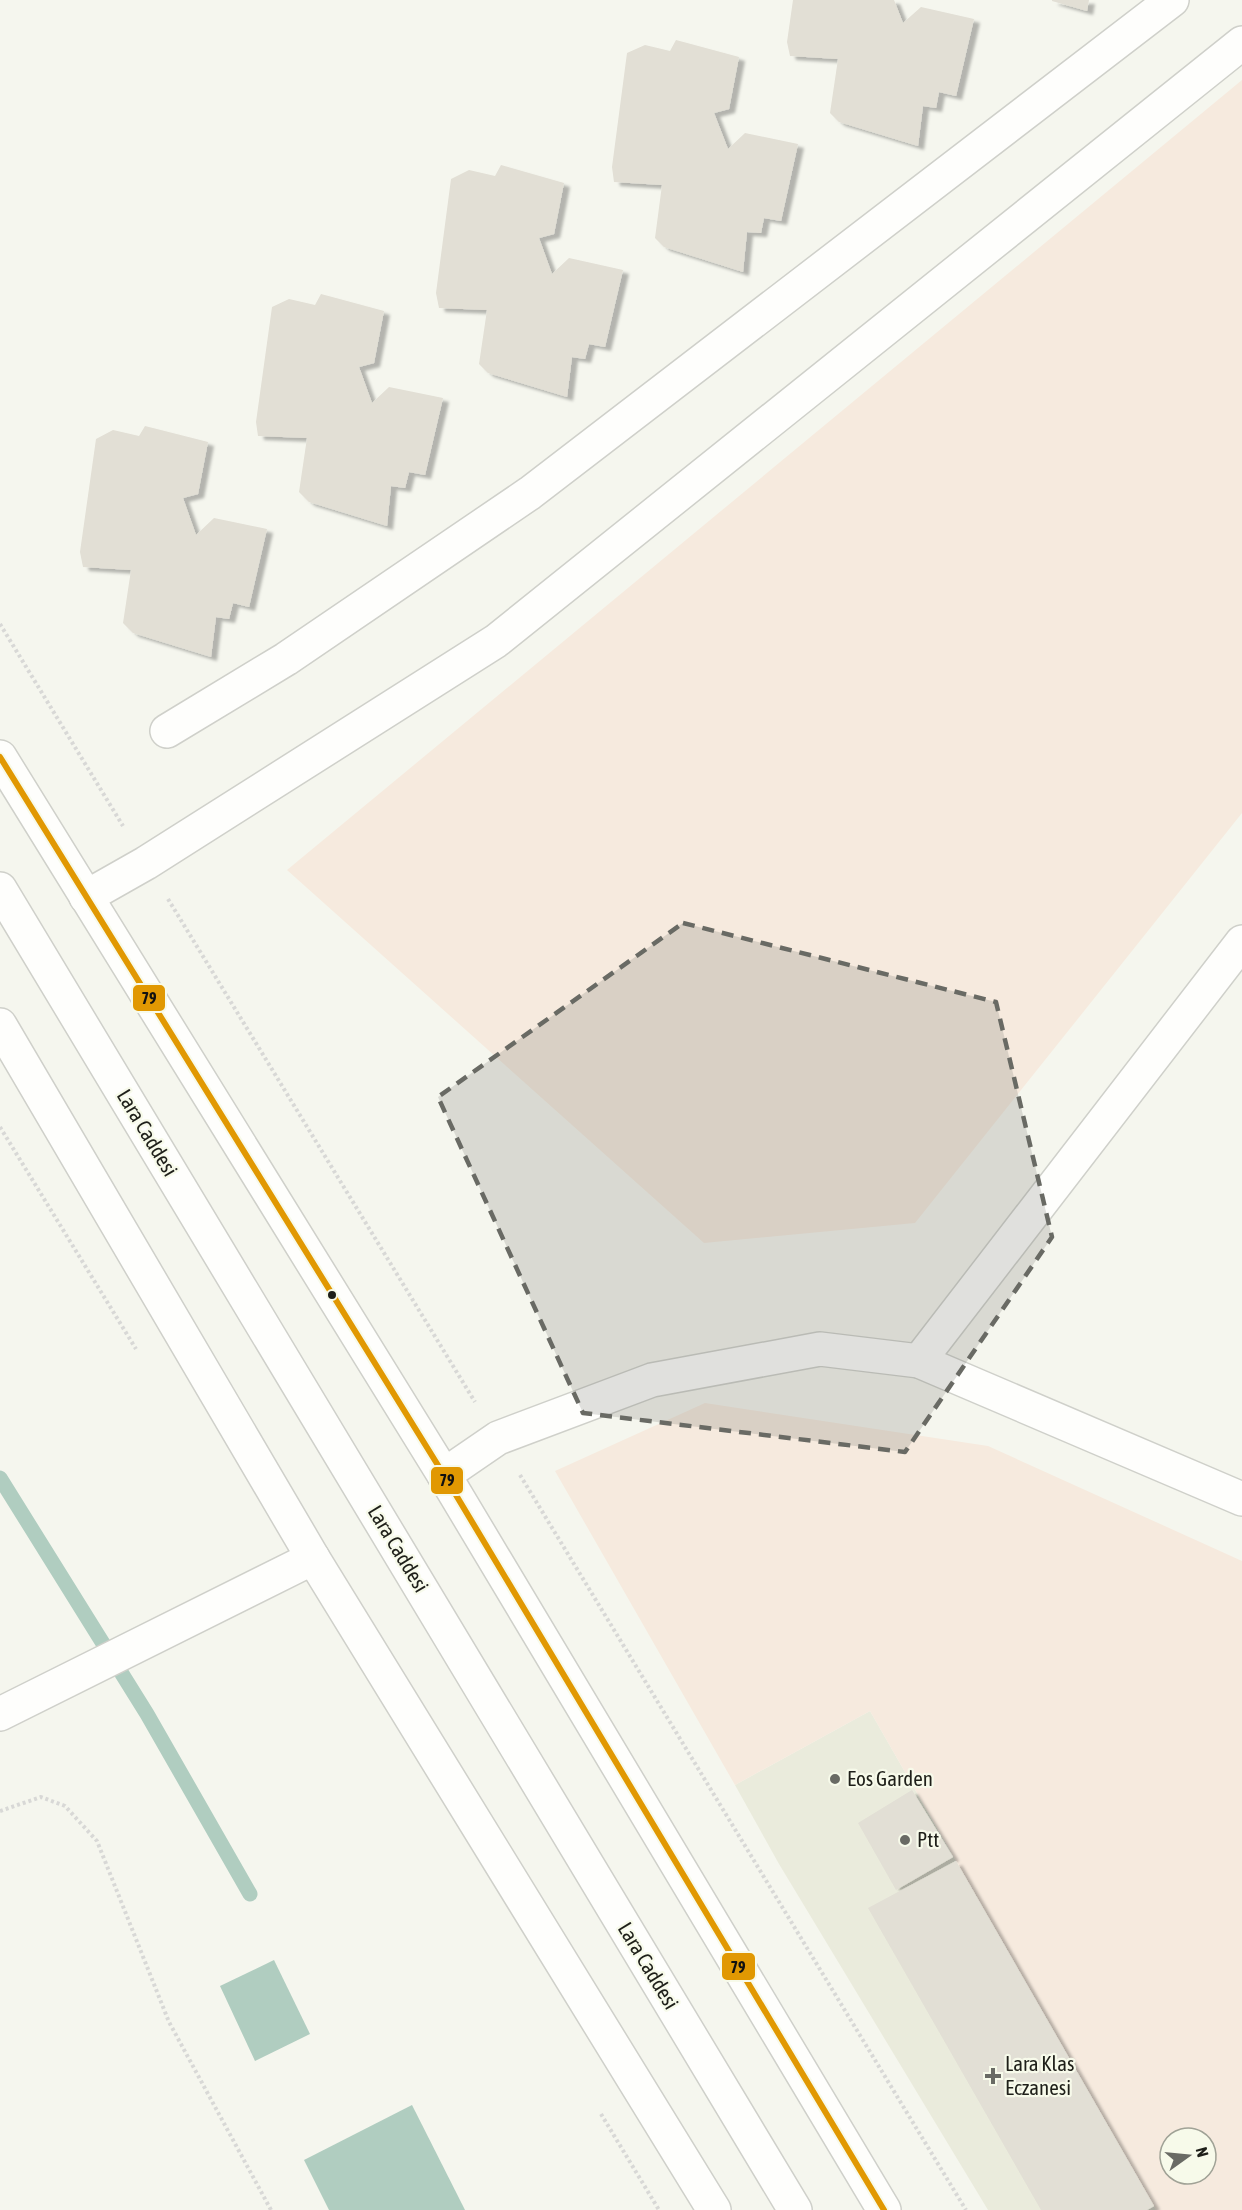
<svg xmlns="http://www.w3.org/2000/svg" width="1242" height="2210" viewBox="0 0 1242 2210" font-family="'Asap Condensed',sans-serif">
  <defs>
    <filter id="shadow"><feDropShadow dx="6" dy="4" stdDeviation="1.5" flood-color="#0004"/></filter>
  </defs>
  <rect width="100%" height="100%" fill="#f5f6ee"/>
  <polygon fill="#eaebdc" points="870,1711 1156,2210 988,2210 779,1864 735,1785"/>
  <g fill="#f6eade" fill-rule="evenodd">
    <polygon points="1242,80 1242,813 915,1223 704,1243 287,870"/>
    <path d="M705,1403L988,1446L1242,1561V2210H1156L870,1711L735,1785L555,1471ZM1170,2138H1206V2174H1170Z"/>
  </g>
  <g fill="#b0cdc0">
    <polygon points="274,1960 310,2034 255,2061 220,1986"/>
    <polygon points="412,2105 465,2210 329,2210 304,2160"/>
  </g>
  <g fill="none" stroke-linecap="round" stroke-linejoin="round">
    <polyline stroke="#b0cdc0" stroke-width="15" points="0,1478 147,1714 250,1894"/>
  </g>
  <g fill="#e2dfd5" filter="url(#shadow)">
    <polygon points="793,0 894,0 903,23 921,7 974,19 956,96 939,92 936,108 923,106 918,146 839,122 830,113 838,59 790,56 787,42"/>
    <polygon points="1052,0 1089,0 1087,11 1052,1"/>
    <polygon points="676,40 739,57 729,109 714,113 728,149 745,133 798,144 781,221 764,218 761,233 747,232 743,272 664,247 655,238 662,185 614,182 612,167 627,53 645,45 670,51"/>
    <polygon points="501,165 564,183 554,234 539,238 552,274 569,258 623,270 605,347 589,344 585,359 572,357 567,397 488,373 479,364 487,310 439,308 436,293 451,179 469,170 495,176"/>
    <polygon points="321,294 384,311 374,363 359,367 372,403 389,387 443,398 425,475 409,472 405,488 391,486 387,526 309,502 299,492 307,438 258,436 256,422 272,307 289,299 315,305"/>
    <polygon points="145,426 208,442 198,494 183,498 196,535 214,518 267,529 249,607 233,603 229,619 216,617 211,657 133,633 123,623 131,570 83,567 80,552 96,439 113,430 139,436"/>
    <polygon points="912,1790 953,1857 896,1890 858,1823"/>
    <polygon points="956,1861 1154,2206 1147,2210 1041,2210 868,1908"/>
  </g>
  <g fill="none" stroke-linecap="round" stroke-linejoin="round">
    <defs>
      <g id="street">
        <polyline points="167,731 286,659 530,493 1172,0"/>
        <polyline points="86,897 146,863 496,641 1242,43"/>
        <polyline points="0,1025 313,1558 714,2210"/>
        <polyline points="919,1361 1242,942"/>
        <polyline points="444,1475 498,1438 652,1380 820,1349 919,1361 1242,1499"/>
        <polyline points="0,1714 313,1558"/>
      </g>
      <g id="primary">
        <polyline points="0,757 444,1475 884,2210"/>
        <polyline points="0,889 795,2210"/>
      </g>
    </defs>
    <use href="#street" stroke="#cfd0ca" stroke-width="36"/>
    <use href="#primary" stroke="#cfd0ca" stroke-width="36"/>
    <g stroke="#d8d8d6" stroke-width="4" stroke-dasharray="3 3" stroke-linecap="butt">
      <polyline points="0,624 123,826"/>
      <polyline points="168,899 475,1402"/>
      <polyline points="0,1127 136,1349"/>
      <polyline points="520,1475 966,2210"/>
      <polyline points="0,1811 41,1797 65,1806 97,1841 169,2022 271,2210"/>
      <polyline points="601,2114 659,2210"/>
    </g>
    <use href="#street" stroke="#fefefc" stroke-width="33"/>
    <use href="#primary" stroke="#fefefc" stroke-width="33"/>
    <defs>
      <polyline id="bus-1" points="0,757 444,1475 884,2210"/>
    </defs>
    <use href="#bus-1" stroke="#f7faea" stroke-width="10"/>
    <use href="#bus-1" stroke="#e19802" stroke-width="6"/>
  </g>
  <path fill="#696a64" fill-opacity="0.2" stroke="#696a64" stroke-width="4.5" stroke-dasharray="12 8" stroke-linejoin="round" d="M683,923L996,1002L1052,1237L905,1452L583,1413L438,1097Z"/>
  <circle fill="#1e1f19" stroke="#f7faea" stroke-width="2" cx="332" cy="1295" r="5"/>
  <g fill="#696a64" stroke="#f7faea" stroke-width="2">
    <circle cx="835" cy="1779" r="6"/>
    <circle cx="905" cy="1840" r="6"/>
    <path d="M990 2067h6v6h6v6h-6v6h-6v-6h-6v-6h6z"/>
  </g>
  <g text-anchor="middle" stroke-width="4.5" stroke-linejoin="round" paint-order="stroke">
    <g font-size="21" fill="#1e1f19" stroke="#f7faea">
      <text transform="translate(147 1133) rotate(59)" y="7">Lara Caddesi</text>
      <text transform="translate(398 1549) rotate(59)" y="7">Lara Caddesi</text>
      <text transform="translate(648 1966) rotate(59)" y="7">Lara Caddesi</text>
    </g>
    <g font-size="21" fill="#1e1f19" stroke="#f7faea" text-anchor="start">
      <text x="847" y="1786">Eos Garden</text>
      <text x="917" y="1847">Ptt</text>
      <text x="1005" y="2071">Lara Klas<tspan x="1005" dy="24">Eczanesi</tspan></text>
    </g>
  </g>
  <g stroke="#f7faea" stroke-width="2">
    <rect x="132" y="984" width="34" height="28" rx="6" fill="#e19802"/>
    <rect x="430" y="1466" width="34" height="29" rx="6" fill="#e19802"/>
    <rect x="721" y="1952" width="35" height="29" rx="6" fill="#e19802"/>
  </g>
  <g font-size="16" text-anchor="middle" font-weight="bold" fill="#111">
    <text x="149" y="1004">79</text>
    <text x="447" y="1486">79</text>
    <text x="738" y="1973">79</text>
  </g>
  <g transform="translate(1188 2156) rotate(75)"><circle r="28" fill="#f7faea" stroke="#a0a296" stroke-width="1.5"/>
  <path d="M0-4.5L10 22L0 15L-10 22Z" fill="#696a64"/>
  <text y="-9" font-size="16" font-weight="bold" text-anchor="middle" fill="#1e1f19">N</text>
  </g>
</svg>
